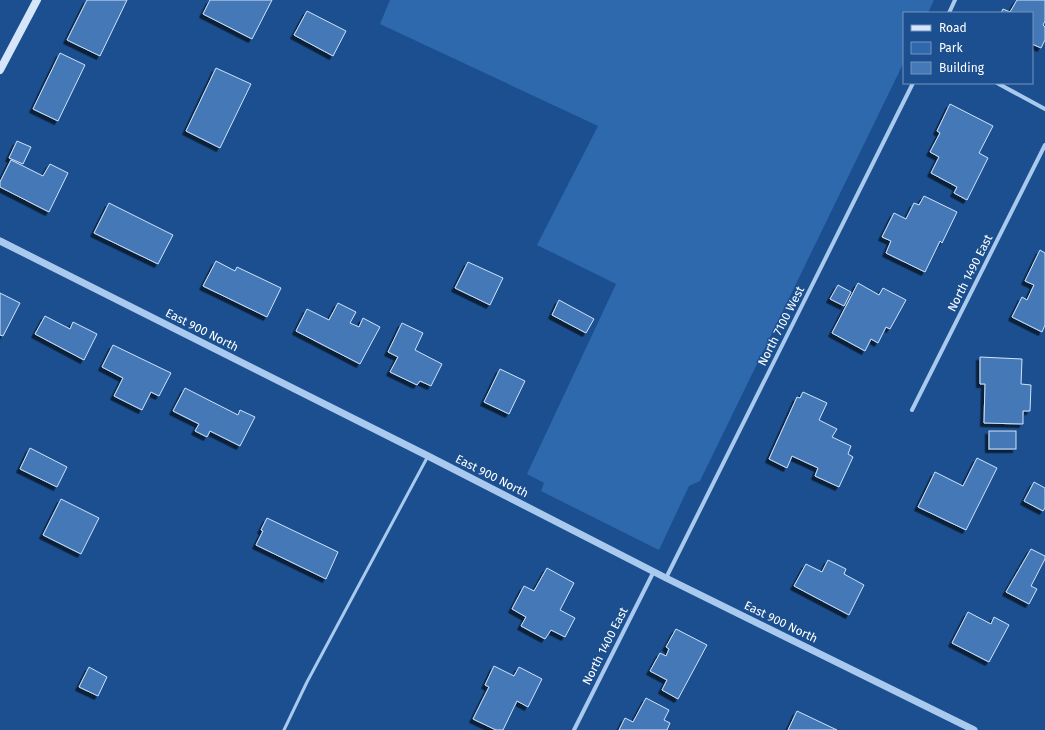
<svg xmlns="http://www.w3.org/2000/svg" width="1045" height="730" viewBox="0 0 1045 730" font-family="'Fira Sans',sans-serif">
  <defs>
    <filter id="shadow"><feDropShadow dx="-3.5" dy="3.5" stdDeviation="0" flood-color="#0009"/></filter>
  </defs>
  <rect width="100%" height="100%" fill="#1b4f8f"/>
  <polygon fill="#2e69ad" points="390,0 934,0 928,13 904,13 904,62 700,481 689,486 659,550 541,491 544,483 527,474 616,284 537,245 598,126 380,24"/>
  <g fill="#4478b7" stroke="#cfe3fa" filter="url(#shadow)">
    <polygon points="87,0 127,0 100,56 67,40"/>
    <polygon points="210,0 272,0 252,39 203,14"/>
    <polygon points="1017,0 1045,0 1045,21 1043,25 1045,27 1045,40 1041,48 1032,44 1032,13 1001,13 1003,9 1010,12"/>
    <polygon points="307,11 346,31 333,56 294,35"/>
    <polygon points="60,53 85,65 58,121 33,109"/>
    <polygon points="216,68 251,84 220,148 186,131"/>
    <polygon points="950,104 993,126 979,153 988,158 967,200 954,193 957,187 931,173 939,157 930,152 940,133 937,131"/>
    <polygon points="17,141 31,147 23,164 9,158"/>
    <polygon points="11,160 43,176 50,164 68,173 49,212 0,187 0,182"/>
    <polygon points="924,196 957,212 942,243 940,241 925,272 886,253 891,241 882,237 894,213 906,219 914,203 919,205"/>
    <polygon points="109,203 173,235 158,264 94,233"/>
    <polygon points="1040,250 1045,253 1045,325 1042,332 1012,317 1022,297 1027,300 1034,285 1025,281"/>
    <polygon points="216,261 235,271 237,267 281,288 267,317 203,286"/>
    <polygon points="468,262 503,278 490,305 455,288"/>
    <polygon points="858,283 879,295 883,288 906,300 890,329 886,327 878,343 871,339 865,351 832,333"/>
    <polygon points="838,285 851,292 844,306 830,299"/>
    <polygon points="0,293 20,303 3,336 0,335"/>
    <polygon points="559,300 594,319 586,333 552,315"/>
    <polygon points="338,303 356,312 350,323 359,327 363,318 380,327 360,364 296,331 307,309 329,320"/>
    <polygon points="45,316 70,329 73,322 97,334 84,360 35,334"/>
    <polygon points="402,323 423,333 415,350 442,364 431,386 420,381 417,385 390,372 398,357 388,352"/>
    <polygon points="113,345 171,373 159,396 151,392 142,410 114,396 123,378 102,367"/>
    <polygon points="980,357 1022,359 1021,384 1031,385 1030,411 1023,411 1023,424 984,423 985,384 980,384"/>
    <polygon points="500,369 525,381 509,414 484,402"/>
    <polygon points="185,388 238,415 240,410 255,417 240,446 210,431 207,437 195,431 199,424 173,411"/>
    <polygon points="803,392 827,403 819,420 837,429 832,437 851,446 848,454 853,457 839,487 815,476 818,468 792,456 787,468 769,459 797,397 800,398"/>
    <rect x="989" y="431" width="27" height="18"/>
    <polygon points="30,448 67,467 57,487 20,469"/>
    <polygon points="977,458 997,468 966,530 918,507 935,472 963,486"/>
    <polygon points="1034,482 1045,488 1045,508 1043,511 1024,501"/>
    <polygon points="61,499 99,518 81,554 43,535"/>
    <polygon points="267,518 338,552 326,579 256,545 263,531 261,530"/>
    <polygon points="1031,549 1045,556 1045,559 1031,586 1037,589 1029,604 1006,592"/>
    <polygon points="828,560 846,569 844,574 864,585 849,615 794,586 806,564 822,572"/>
    <polygon points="547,568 574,583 560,610 575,618 565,637 551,630 545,639 521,626 526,617 512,609 524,586 534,591"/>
    <polygon points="968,612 991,624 994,617 1009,625 989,662 952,643"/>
    <polygon points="676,629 707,645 678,699 662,690 667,680 650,671 660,653 666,656 669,649 666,647"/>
    <polygon points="494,666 514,676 519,667 542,679 528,707 517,701 503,730 496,730 473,719 489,687 485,685"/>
    <polygon points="89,667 107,677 98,696 79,687"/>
    <polygon points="646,698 669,710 664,720 670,723 667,730 619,730 625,718 633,722"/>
    <polygon points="797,711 837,730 788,730"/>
  </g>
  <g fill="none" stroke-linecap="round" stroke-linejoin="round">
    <polyline stroke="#a9c9ee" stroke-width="3" points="284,730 307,682 428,456"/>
    <g stroke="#a9c9ee" stroke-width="4">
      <polyline points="949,13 955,0"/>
      <polyline points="997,83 1045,109"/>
      <polyline points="912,410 1045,145"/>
      <polyline points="666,578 913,83"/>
      <polyline points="574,730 654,571"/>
    </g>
    <polyline stroke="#a9c9ee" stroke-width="7" points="0,241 428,456 666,578 974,730"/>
    <polyline stroke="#d6e6fa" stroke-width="8" points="0,70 37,0"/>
  </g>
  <g text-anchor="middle" stroke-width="3" stroke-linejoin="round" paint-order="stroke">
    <g font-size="12" fill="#fff" stroke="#1b4f8f">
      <text transform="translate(970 273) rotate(-63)" y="4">North 1490 East</text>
      <text transform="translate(781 326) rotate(-63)" y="4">North 7100 West</text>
      <text transform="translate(202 330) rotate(27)" y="4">East 900 North</text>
      <text transform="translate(492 476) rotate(27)" y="4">East 900 North</text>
      <text transform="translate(781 622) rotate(26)" y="4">East 900 North</text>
      <text transform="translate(605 646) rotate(-63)" y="4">North 1400 East</text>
    </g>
  </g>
  <rect x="903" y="12" width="130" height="72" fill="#1b4f8f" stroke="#7695bc"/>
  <rect x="911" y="25" width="20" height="6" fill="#d6e6fa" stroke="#7695bc"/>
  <text x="939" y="32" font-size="12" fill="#ffffff">Road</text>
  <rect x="911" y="42" width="20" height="12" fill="#2e69ad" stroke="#7695bc"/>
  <text x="939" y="52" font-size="12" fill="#ffffff">Park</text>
  <rect x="911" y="62" width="20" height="12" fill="#4478b7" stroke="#7695bc"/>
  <text x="939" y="72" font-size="12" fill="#ffffff">Building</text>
</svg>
